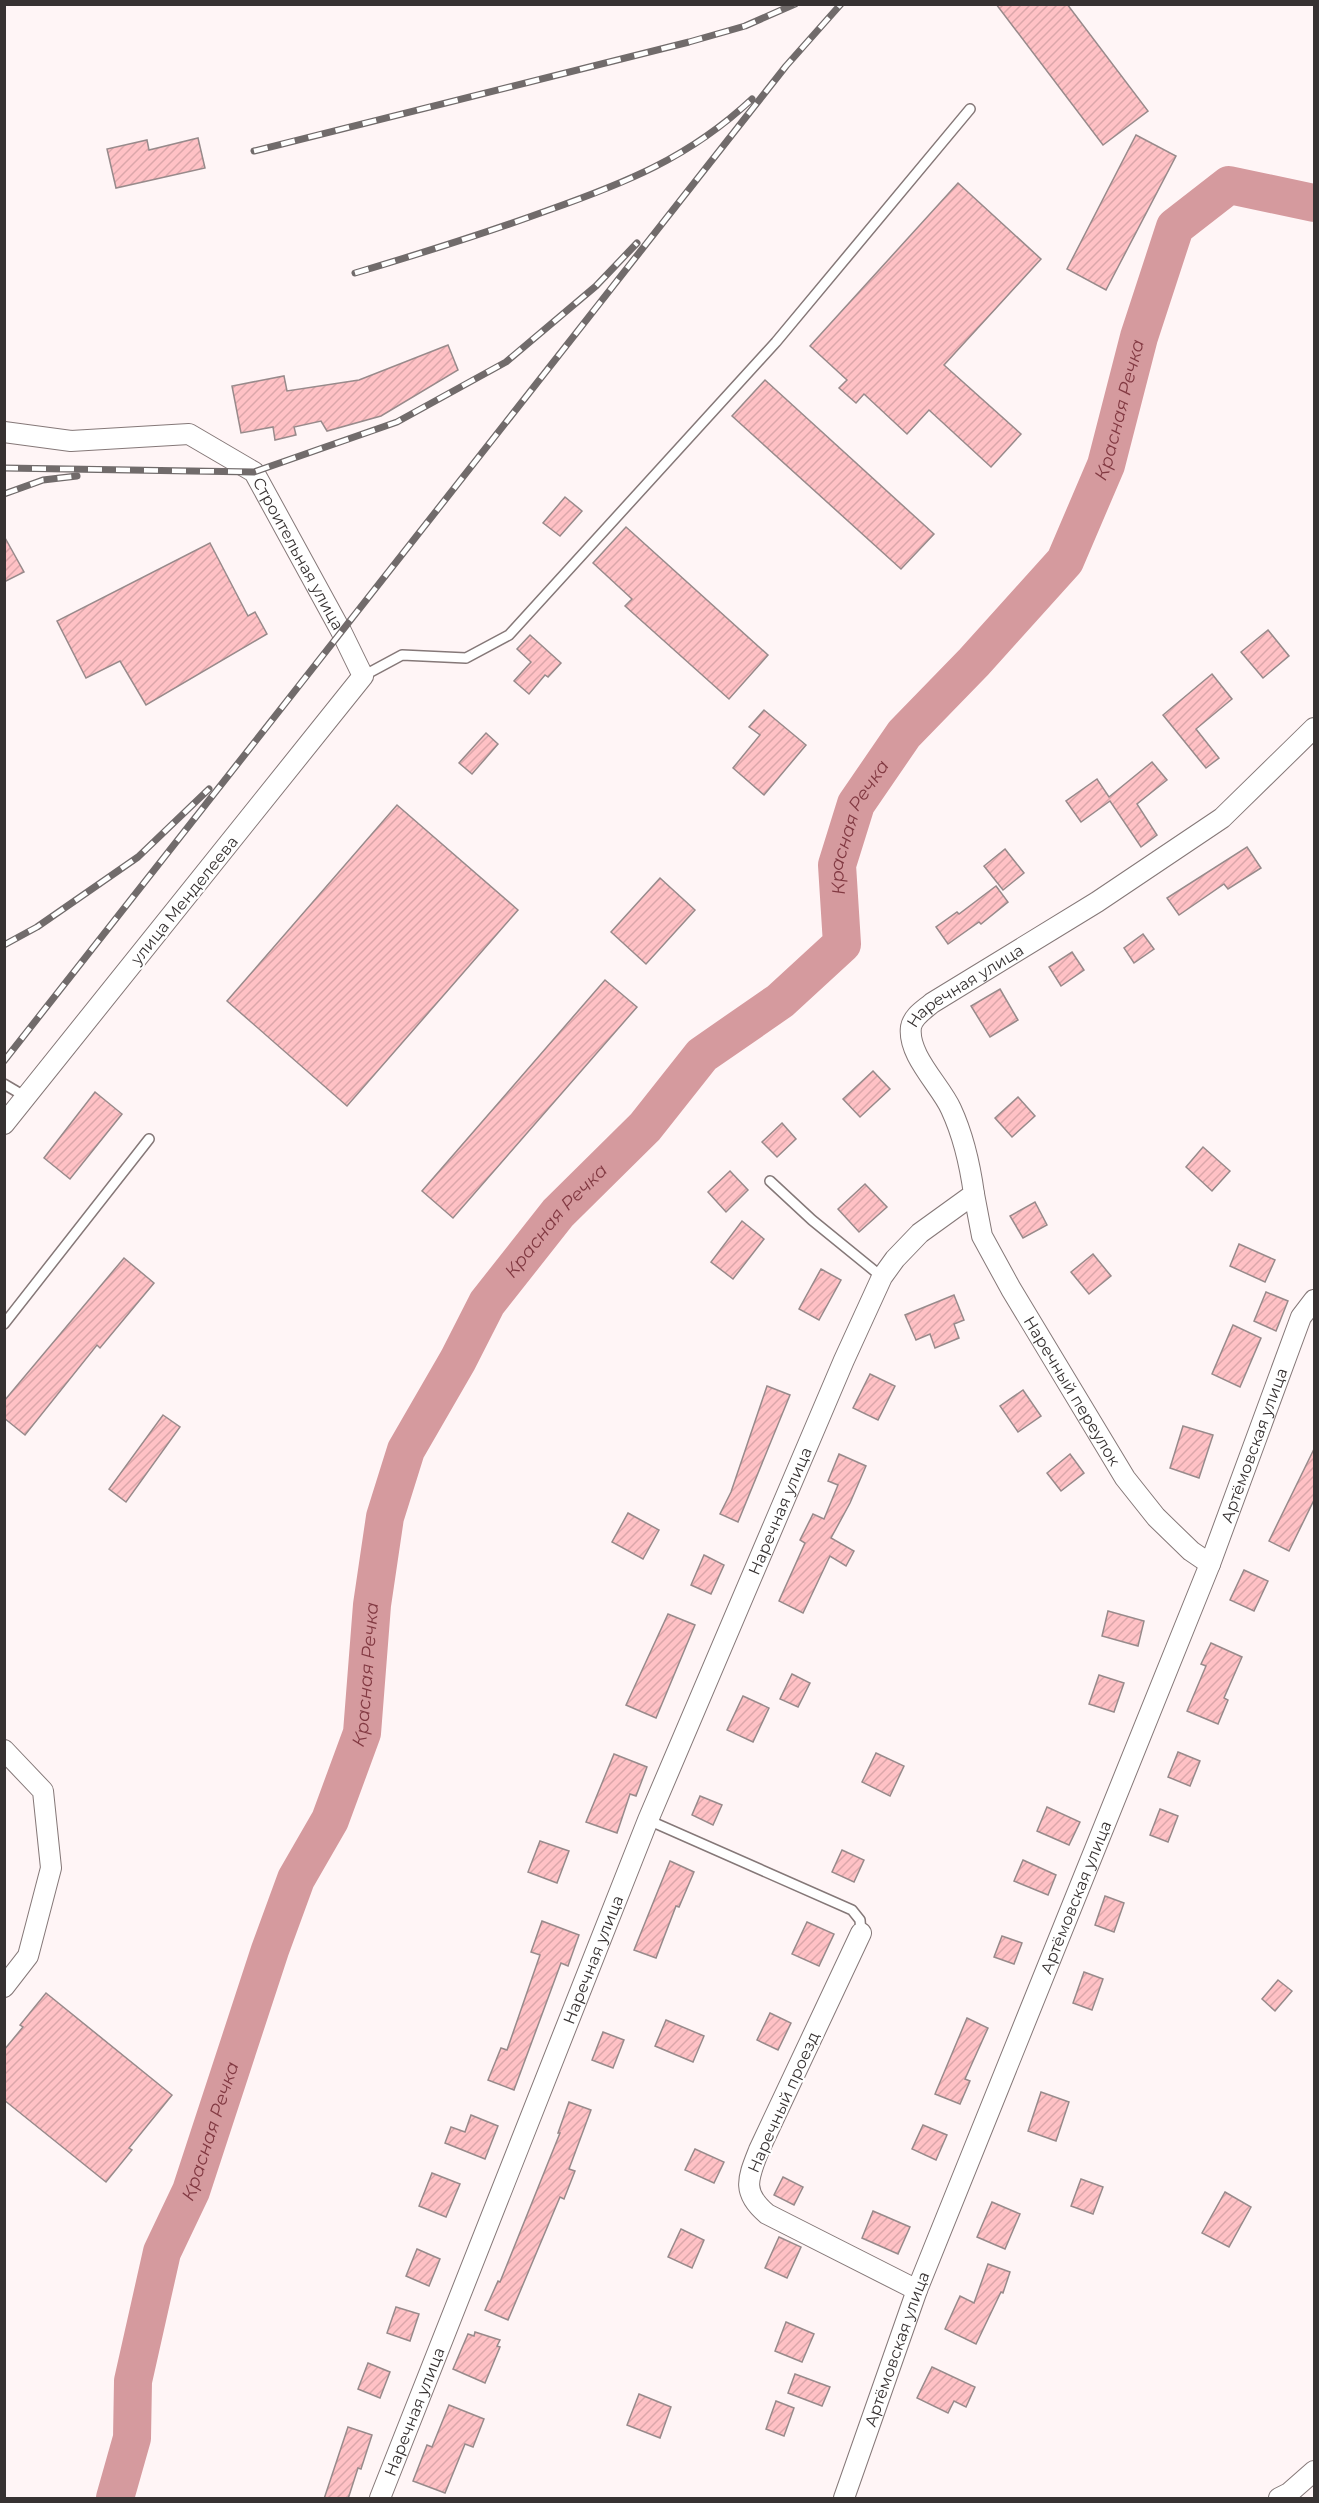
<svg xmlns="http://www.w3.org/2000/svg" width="1319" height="2503" viewBox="0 0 1319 2503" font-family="Montserrat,sans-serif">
  <defs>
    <pattern id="building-hatch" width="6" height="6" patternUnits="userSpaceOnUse" patternTransform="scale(1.5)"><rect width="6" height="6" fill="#ffc1c5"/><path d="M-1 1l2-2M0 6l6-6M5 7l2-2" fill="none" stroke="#dba6aa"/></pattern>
  </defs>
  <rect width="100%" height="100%" fill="#fff5f6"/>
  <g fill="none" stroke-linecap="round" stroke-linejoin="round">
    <path stroke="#d59a9e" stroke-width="38" id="s1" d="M115,2498L132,2438L133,2381L162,2252L191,2191L270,1950L296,1879L330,1820L362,1733L372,1605L385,1517L406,1450L458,1360L487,1303L558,1213L645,1127L702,1055L780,1001L842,944L837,865L856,804L904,734L974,662L1065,561L1106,465L1139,337L1175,227L1229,185L1314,203"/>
  </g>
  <g fill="url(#building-hatch)" stroke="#988a8b" stroke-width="1.5">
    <polygon points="996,4 1067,4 1148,111 1103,145"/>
    <polygon points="1136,135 1176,156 1106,290 1067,269"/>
    <polygon points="198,138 205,168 116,188 107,149 147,140 149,150"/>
    <polygon points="958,183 1041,259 944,365 1021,434 991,467 929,410 907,434 864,394 856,403 839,388 847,380 810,346"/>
    <polygon points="448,345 458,370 381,416 327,431 321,421 294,427 296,435 275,440 273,427 241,433 232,386 284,376 287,391 359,380"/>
    <polygon points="765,380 934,534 901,569 732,416"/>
    <polygon points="565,497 582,511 560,536 543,523"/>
    <polygon points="626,527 768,655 729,699 625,606 632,599 593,563"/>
    <polygon points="4,536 24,572 4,582"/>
    <polygon points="210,543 248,616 255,612 267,634 146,705 120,661 86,678 57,621"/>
    <polygon points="1268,630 1289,656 1263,678 1241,652"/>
    <polygon points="530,635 561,663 548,677 545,675 529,694 514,681 531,662 517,649"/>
    <polygon points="1212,674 1232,699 1196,729 1219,758 1206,768 1163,715"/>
    <polygon points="764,710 806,745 764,795 733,768 760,735 749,727"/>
    <polygon points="486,733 498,744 472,774 459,763"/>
    <polygon points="1152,762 1167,780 1137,804 1157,835 1141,847 1110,801 1081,822 1066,801 1097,779 1109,797"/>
    <polygon points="397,805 518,910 347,1106 227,1001"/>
    <polygon points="1247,847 1261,868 1228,889 1224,884 1179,915 1167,898"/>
    <polygon points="1005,849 1024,873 1003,890 984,866"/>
    <polygon points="660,878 695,910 646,964 611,932"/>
    <polygon points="996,886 1008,902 981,924 979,922 948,944 936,927 957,912 959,914"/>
    <polygon points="1143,934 1154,949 1134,963 1124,948"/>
    <polygon points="1072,952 1084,970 1061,986 1049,967"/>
    <polygon points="605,980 637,1007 453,1218 422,1191"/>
    <polygon points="1000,989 1018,1020 990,1037 971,1006"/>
    <polygon points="873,1071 890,1089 860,1117 843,1099"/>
    <polygon points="95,1092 122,1114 70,1179 44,1158"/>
    <polygon points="1018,1097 1035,1116 1012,1137 995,1118"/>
    <polygon points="782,1123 796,1139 777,1157 762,1142"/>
    <polygon points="1203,1147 1230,1171 1212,1191 1186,1167"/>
    <polygon points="730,1171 748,1190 726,1212 708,1192"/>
    <polygon points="865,1184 887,1207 859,1232 838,1209"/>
    <polygon points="1035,1202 1047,1225 1023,1238 1010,1216"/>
    <polygon points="742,1221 764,1239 733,1279 711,1262"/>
    <polygon points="1239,1244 1275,1260 1265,1282 1230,1266"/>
    <polygon points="1093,1254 1111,1276 1089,1294 1071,1272"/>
    <polygon points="124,1258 154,1283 100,1348 97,1345 25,1435 4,1418 4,1401"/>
    <polygon points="821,1269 841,1280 819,1320 799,1309"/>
    <polygon points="1266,1292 1288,1301 1276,1331 1254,1321"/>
    <polygon points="954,1295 964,1320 954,1324 959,1338 935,1348 930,1334 916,1340 905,1315"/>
    <polygon points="1233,1325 1261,1338 1240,1387 1212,1374"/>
    <polygon points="870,1374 895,1386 878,1420 853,1408"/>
    <polygon points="767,1386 790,1395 738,1522 720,1514 731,1492"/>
    <polygon points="1023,1390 1041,1416 1018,1432 1000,1406"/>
    <polygon points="163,1415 180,1427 126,1502 109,1489"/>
    <polygon points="1183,1426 1213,1435 1199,1478 1170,1468"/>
    <polygon points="1314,1449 1314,1500 1289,1551 1269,1541"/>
    <polygon points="839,1454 866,1466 850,1503 831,1538 854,1551 846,1566 830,1556 803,1613 779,1601 805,1543 800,1540 813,1514 824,1519 838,1485 828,1481"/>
    <polygon points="1070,1454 1084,1473 1061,1491 1047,1473"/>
    <polygon points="628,1513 659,1530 643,1559 612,1542"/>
    <polygon points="704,1555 724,1565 711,1594 691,1585"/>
    <polygon points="1244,1570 1268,1581 1254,1611 1230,1600"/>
    <polygon points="1108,1611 1144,1621 1138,1646 1102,1636"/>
    <polygon points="668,1614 695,1625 656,1718 626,1705"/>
    <polygon points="1211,1643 1242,1657 1224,1698 1228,1700 1218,1724 1187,1711 1206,1666 1201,1664"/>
    <polygon points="792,1674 810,1683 798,1707 780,1699"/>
    <polygon points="1099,1675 1124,1683 1114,1712 1089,1704"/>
    <polygon points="743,1696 769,1708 753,1742 727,1730"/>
    <polygon points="1178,1752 1200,1761 1190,1786 1168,1777"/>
    <polygon points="876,1753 904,1766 890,1796 862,1782"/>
    <polygon points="614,1754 647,1767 636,1796 630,1794 617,1833 586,1822"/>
    <polygon points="700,1796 722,1805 713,1825 692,1815"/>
    <polygon points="1047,1807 1080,1822 1069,1845 1037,1831"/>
    <polygon points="1160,1809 1178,1816 1168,1842 1150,1835"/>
    <polygon points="540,1841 569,1851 557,1883 528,1872"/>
    <polygon points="842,1850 864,1860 854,1882 832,1872"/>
    <polygon points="1023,1860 1056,1875 1048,1895 1014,1881"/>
    <polygon points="670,1861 694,1872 679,1907 676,1906 656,1958 634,1950"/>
    <polygon points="1105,1896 1124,1903 1114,1932 1095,1925"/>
    <polygon points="542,1921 579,1935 568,1966 561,1963 514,2090 488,2080 501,2048 507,2050 540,1955 531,1952"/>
    <polygon points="807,1922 834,1934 819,1966 792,1954"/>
    <polygon points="1002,1936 1022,1943 1014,1964 994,1957"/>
    <polygon points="1084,1972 1103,1979 1092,2010 1073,2003"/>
    <polygon points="1278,1980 1292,1991 1275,2011 1262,1999"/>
    <polygon points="46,1993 172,2095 129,2148 132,2150 106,2182 4,2100 4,2050 23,2027 20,2025"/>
    <polygon points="770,2013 791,2023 778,2050 757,2040"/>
    <polygon points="967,2018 988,2028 965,2079 970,2081 960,2104 935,2094"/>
    <polygon points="666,2020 704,2036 693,2062 655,2046"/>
    <polygon points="603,2032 624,2040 613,2068 592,2060"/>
    <polygon points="1041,2092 1069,2102 1056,2141 1028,2131"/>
    <polygon points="569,2102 591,2110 569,2169 575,2171 564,2199 560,2197 508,2320 485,2310 498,2281 500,2282 560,2133 558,2133"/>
    <polygon points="471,2115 498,2126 485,2159 445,2143 451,2127 465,2132"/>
    <polygon points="923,2125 947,2135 936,2160 912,2149"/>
    <polygon points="695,2149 724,2162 714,2183 685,2170"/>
    <polygon points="432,2173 460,2184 446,2217 419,2206"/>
    <polygon points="783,2177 803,2187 794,2205 774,2195"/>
    <polygon points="1081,2179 1103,2187 1093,2214 1071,2206"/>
    <polygon points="1225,2192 1251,2207 1229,2247 1202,2233"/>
    <polygon points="992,2202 1020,2214 1005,2249 977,2237"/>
    <polygon points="873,2211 910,2227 898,2254 862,2238"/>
    <polygon points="681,2229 704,2240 692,2268 668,2257"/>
    <polygon points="779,2237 801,2247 787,2278 765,2268"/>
    <polygon points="417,2249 440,2259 429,2286 406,2276"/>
    <polygon points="988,2264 1010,2272 1003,2293 1001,2292 976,2344 945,2329 960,2296 974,2303"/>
    <polygon points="396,2307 419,2314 410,2341 387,2333"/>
    <polygon points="786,2322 814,2334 802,2362 775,2351"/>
    <polygon points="475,2332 500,2340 497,2346 500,2347 485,2383 453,2369 468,2334 474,2336"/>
    <polygon points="368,2363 390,2372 380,2398 358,2389"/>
    <polygon points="932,2367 975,2387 966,2407 954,2401 948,2413 917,2398"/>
    <polygon points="795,2374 830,2387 822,2406 788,2393"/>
    <polygon points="639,2394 671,2407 660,2438 627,2425"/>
    <polygon points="776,2401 794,2408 784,2436 766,2429"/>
    <polygon points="449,2405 484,2419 473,2447 465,2444 445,2493 413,2481 427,2445 432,2447"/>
    <polygon points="348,2427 372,2435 361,2469 358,2468 348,2499 324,2499"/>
  </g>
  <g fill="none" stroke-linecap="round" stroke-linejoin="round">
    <defs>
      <g id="lane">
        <polyline points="363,676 402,655 466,658 509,635 776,342 970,109"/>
        <polyline points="4,1084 26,1097"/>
        <polyline points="770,1181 812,1220 882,1277"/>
        <polyline points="4,1324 149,1139"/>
        <polyline points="648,1820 852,1910 860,1920 861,1933"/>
      </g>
      <g id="street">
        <path id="s2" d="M4,432L71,441L189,434L254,472L341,631L363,676L4,1124"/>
        <path id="s3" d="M974,1194L982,1236L1011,1289L1125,1478L1156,1517L1191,1551L1210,1564"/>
        <polyline points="4,1750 43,1791 51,1868 28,1956 4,1987"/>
        <path d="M861,1933L759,2150C748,2178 741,2192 767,2214L917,2290"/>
        <path id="s4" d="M380,2498L648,1820L844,1360L882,1277L895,1259L920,1233L974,1194C970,1165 964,1137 951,1109C941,1086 907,1055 911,1027C913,1016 924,1010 932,1003L1097,902L1222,818L1314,728"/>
        <path id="s5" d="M844,2498L917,2290L1210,1564L1301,1317L1314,1300"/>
        <polyline points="1279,2498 1289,2493 1314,2471"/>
      </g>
    </defs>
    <use href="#lane" stroke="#857878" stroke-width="12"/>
    <use href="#street" stroke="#857878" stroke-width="22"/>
    <use href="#lane" stroke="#fff" stroke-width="9"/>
    <use href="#street" stroke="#fff" stroke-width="20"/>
    <defs>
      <g id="rail">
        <polyline points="254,151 689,42 745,26 795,4"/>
        <path d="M355,273C419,254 483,234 546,211C625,183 689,158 752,99"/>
        <polyline points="4,468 254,472 397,422 506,362 596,286 637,243"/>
        <polyline points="4,494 43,480 77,476"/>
        <polyline points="4,945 37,927 138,857 209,789"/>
        <polyline points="4,1061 786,66 841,4"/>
      </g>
    </defs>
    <use href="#rail" stroke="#716b6b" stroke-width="7"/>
    <use href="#rail" stroke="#fff" stroke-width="4.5" stroke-dasharray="14" stroke-linecap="butt"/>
  </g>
  <g text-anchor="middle" stroke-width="4.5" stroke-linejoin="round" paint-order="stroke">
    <g font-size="16" fill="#373232" stroke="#fff">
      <text dy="6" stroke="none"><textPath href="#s2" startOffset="354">Строительная улица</textPath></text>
      <text transform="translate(184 900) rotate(-51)" y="6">улица Менделеева</text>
      <text dy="6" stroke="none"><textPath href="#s4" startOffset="1696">Наречная улица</textPath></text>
      <text dy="6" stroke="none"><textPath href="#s3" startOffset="222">Наречный переулок</textPath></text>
      <text dy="6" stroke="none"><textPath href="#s5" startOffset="1130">Артёмовская улица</textPath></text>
      <text dy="6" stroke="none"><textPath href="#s4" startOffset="1065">Наречная улица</textPath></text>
      <text dy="6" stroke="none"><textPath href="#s5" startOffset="644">Артёмовская улица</textPath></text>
      <text dy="6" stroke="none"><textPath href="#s4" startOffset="579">Наречная улица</textPath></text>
      <text transform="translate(783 2102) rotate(-66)" y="6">Наречный проезд</text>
      <text dy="6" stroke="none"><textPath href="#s5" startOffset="158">Артёмовская улица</textPath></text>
      <text dy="6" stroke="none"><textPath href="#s4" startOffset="93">Наречная улица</textPath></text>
    </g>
    <g font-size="18" font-style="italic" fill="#823942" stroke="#fff">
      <text dy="6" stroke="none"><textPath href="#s1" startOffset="2398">Красная Речка</textPath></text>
      <text dy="6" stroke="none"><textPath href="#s1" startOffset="1894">Красная Речка</textPath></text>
      <text dy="6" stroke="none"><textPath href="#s1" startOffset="1372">Красная Речка</textPath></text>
      <text dy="6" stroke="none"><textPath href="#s1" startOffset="868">Красная Речка</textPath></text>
      <text dy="6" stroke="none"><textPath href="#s1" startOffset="382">Красная Речка</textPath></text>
    </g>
  </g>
  <rect width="1319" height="2503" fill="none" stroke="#373232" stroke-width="12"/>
</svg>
